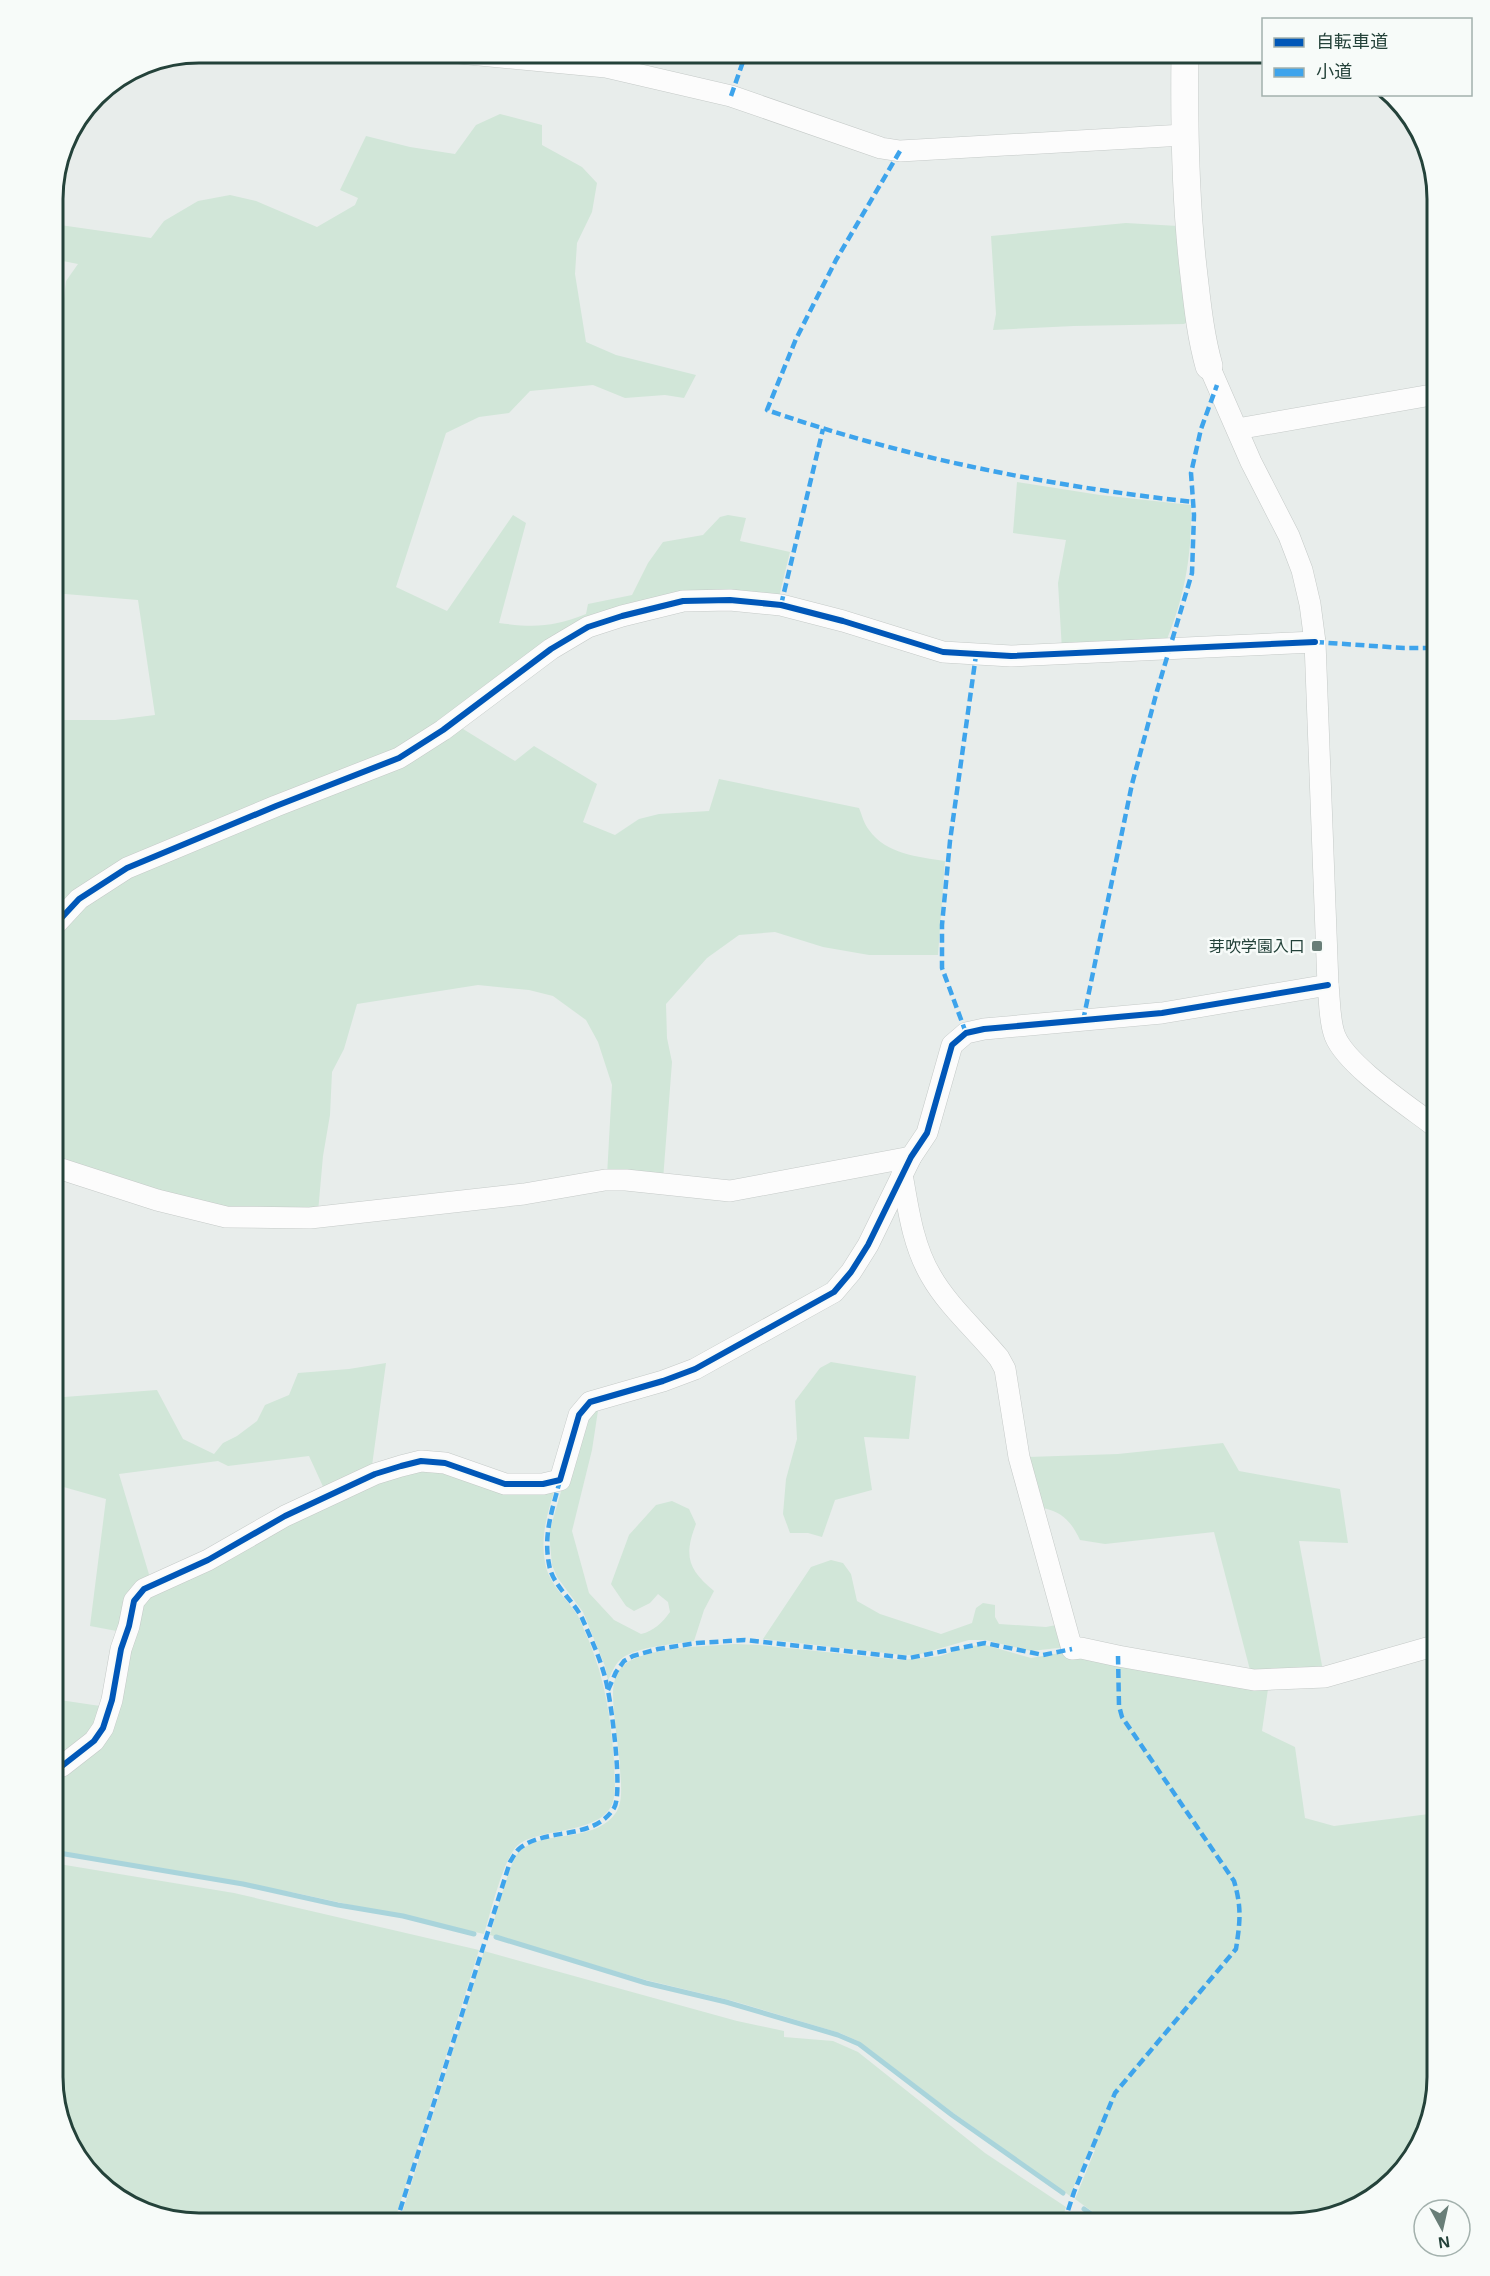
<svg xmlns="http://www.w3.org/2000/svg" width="1490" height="2276" viewBox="0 0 1490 2276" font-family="Helvetica,'Noto Sans JP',sans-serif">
  <rect width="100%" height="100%" fill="#e8edeb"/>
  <g fill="#d1e6d8">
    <path d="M500,114L542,125V145L582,167L597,183L592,212L577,243L575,274L586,342L616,355L696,375L684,398L665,395L625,398L593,385L530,391L509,413L479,417L446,433L396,587L447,611L513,515L526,523L499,623C536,628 552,627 586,614L588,604L632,595L648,563L663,542L703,535L720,517L728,515L746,518L740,541L790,552L778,601L622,611L396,755L222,824L53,924V720H115L155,715L138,600L53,593V396L66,281L78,264L53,259V224L151,238L164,221L198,201L230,195L256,201L317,227L355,205L358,198L340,190L366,136L410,147L455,154L476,125Z"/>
    <polygon points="1126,223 1178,226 1189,321 1184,324 1074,326 993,330 996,314 991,236"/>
    <path d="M1017,482L1100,495L1191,505C1192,555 1185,597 1165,644L1062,650L1058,583L1066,540L1013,533Z"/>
    <path d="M455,724L515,761L534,746L597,784L583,822L615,835L639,819L659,814L709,811L719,779L859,808C862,815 864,824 869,830C886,854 918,857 945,861L938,955H869L823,947L775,932L739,935L707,958L666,1004L667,1038L672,1062L663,1180L607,1176L612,1085L598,1042L586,1020L553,996L529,990L478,985L357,1004L344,1049L332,1072L330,1115L323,1156L318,1212L247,1214L53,1162V933L104,885Z"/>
    <polygon points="831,1362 916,1376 909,1439 864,1437 872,1490 835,1500 822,1537 808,1533 790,1533 783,1514 786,1479 797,1439 795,1401 820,1368"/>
    <polygon points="386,1363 371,1473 326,1493 309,1456 228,1466 218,1461 119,1474 151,1581 122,1632 90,1626 106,1499 53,1484 53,1427 63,1426 64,1397 157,1390 183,1439 214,1454 223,1443 237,1436 257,1421 265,1405 289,1395 298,1373 349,1369"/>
    <path d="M599,1404L592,1450L572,1531L589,1593L614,1620L641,1634C654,1631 662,1623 670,1612L668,1602L658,1594L650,1603L634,1611L626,1606L611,1584L629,1535L656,1505L672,1501L689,1509L696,1524C683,1557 689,1570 714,1591L704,1610L694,1641C675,1644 633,1647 620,1660C614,1666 611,1674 608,1681L605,1666L583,1612L557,1577L552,1565L549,1533L582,1419Z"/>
    <path d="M1223,1443L1239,1471L1340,1489L1348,1543L1299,1541L1323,1671L1250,1670L1214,1532L1105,1544L1080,1540C1072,1523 1063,1512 1043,1508L1028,1457L1118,1454Z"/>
    <path d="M412,1466L557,1483C548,1511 539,1537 546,1567C551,1586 568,1600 578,1616C582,1624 585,1633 589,1641C605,1680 611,1719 614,1761C614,1772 616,1785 614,1797C608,1836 542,1826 518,1845C504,1856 490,1915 484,1934L296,1893L53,1850V1772L83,1758L147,1592Z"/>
    <polygon points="831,1560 843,1563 851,1574 857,1601 880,1614 941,1634 972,1623 976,1608 983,1603 995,1605 995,1617 999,1624 1046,1627 1061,1624 1067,1647 1031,1651 985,1640 969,1640 917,1655 903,1655 763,1639 811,1567"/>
    <path d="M735,1644L759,1645L902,1660L940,1656L969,1646L985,1645L1031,1658L1066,1652L1269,1682L1262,1731L1295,1747L1305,1818L1334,1826L1437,1813V2077L1418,2150L1364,2204L1291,2223H1108L1075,2199L1095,2150H1089L1070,2196L952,2112L858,2041L840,2033L733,2001L646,1980L490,1935C495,1918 509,1864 518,1853C541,1828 596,1845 617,1811C623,1800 621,1783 620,1770C619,1745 613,1719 613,1693C613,1683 616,1671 624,1665C645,1647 708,1646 735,1644Z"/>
    <polygon points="53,1699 107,1707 101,1725 53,1765"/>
    <polygon points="53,1863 234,1893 479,1950 394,2223 190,2223 126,2204 72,2150 53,2077"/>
    <polygon points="484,1951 737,2021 784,2031 784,2037 833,2041 858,2052 985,2153 1066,2207 1061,2223 399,2223"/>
  </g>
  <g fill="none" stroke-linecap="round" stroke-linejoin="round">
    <g stroke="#a9d4db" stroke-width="5">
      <polyline points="53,1852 243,1884 338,1905 403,1916 474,1934"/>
      <polyline points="496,1937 646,1983 726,2002 838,2035 859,2044 952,2115 1063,2193"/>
      <polyline points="1084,2209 1104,2223"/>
    </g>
    <defs>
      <g id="minor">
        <polyline points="459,53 606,67 731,96 881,148 900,151 1184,135"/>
        <path d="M1209,366L1251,462L1289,536L1302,570L1310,604L1315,642L1328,985C1330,1001 1329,1021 1335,1036C1347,1066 1410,1107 1437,1128"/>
        <polyline points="1237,429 1437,394"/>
        <polyline points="53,927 79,899 127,868 276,806 399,758 443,730 551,649 588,627 622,616 683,601 730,600 781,605 843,621 943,652 1011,656 1315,642"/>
        <polyline points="53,1164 58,1168 157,1200 226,1217 310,1218 524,1194 605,1180 626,1180 730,1191 911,1157"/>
        <path d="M902,1174C908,1208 913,1246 931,1276C948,1306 977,1331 999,1358L1005,1369L1019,1457L1072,1649L1081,1648L1118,1656L1254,1680L1325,1677L1437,1645"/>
        <polyline points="53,1769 62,1766 94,1741 103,1728 112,1700 121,1649 129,1626 134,1601 144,1589 208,1560 285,1516 375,1474 401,1466 421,1461 445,1463 505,1484 543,1484 560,1480 579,1415 590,1402 663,1381 695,1369 834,1292 851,1272 868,1245 911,1157 927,1133 952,1045 966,1033 984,1029 1162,1013 1328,985"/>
      </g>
      <path id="tertiary" d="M1185,53C1184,125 1185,196 1193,267C1197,301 1200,334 1209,366"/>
    </defs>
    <use href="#minor" stroke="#c5cac8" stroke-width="22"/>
    <use href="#tertiary" stroke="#c5cac8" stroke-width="28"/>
    <use href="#minor" stroke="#fcfcfc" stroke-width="21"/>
    <use href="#tertiary" stroke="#fcfcfc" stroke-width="27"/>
    <g stroke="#3ea4ec" stroke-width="4.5" stroke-dasharray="9 4.5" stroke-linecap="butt">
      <polyline points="731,96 746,53"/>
      <path d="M900,151L836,260L796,339L767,410C905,458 1049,486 1193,502"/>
      <polyline points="781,605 823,429"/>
      <polyline points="1315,642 1404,648 1437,648"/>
      <polyline points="1083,1021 1132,784 1157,691 1192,573 1194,515 1191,473 1201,429 1217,385"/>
      <polyline points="966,1033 942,968 942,925 950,841 976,655"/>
      <polyline points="608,1690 616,1672 624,1661 633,1656 658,1649 697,1643 745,1640 909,1658 985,1643 1043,1655 1072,1649"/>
      <path d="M396,2223L510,1862C513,1857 516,1851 520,1848C547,1827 593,1841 614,1808C623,1794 612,1710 608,1691C604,1666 592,1641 582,1618C573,1600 552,1585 549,1564C543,1534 553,1508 560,1480"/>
      <path d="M1064,2223L1074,2192L1115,2093L1236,1949C1240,1922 1242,1908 1234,1881L1122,1717L1119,1706L1118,1656"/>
    </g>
    <defs>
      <g id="cycleway">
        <polyline points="53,927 79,899 127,868 276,806 399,758 443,730 551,649 588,627 622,616 683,601 730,600 781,605 843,621 943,652 1011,656 1315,642"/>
        <polyline points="53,1769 62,1766 94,1741 103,1728 112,1700 121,1649 129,1626 134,1601 144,1589 208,1560 285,1516 375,1474 401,1466 421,1461 445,1463 505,1484 543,1484 560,1480 579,1415 590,1402 663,1381 695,1369 834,1292 851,1272 868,1245 911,1157 927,1133 952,1045 966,1033 984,1029 1162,1013 1328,985"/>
      </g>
    </defs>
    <use href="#cycleway" stroke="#f7fbf9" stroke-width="10"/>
    <use href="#cycleway" stroke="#0057b8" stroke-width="6"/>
  </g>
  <rect fill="#697e78" stroke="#f7fbf9" stroke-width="2" x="1311" y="940" width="12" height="12" rx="3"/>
  <g text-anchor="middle" stroke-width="5" stroke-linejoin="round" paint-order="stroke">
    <g font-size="16" fill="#24423a" stroke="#f7fbf9" text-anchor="end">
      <text x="1305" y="952">芽吹学園入口</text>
    </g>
  </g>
  <path d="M0 0H1490V2276H0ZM199 63H1291A136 136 0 0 1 1427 199V2077A136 136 0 0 1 1291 2213H199A136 136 0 0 1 63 2077V199A136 136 0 0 1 199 63Z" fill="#f7fbf9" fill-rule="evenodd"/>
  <path fill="none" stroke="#24423a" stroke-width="3" d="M199 63H1291A136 136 0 0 1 1427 199V2077A136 136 0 0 1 1291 2213H199A136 136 0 0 1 63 2077V199A136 136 0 0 1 199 63Z"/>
  <rect x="1262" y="18" width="210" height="78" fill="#f7fbf9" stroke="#a3b1ad" stroke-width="1.5"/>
  <rect x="1274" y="38" width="30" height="9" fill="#0057b8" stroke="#a3b1ad" stroke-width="1.5"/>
  <text x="1316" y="48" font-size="18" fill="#24423a">自転車道</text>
  <rect x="1274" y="68" width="30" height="9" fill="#3ea4ec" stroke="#a3b1ad" stroke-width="1.5"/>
  <text x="1316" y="78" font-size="18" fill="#24423a">小道</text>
  <g transform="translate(1442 2228) rotate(172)"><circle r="28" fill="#f7fbf9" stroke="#a3b1ad" stroke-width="1.5"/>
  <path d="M0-4.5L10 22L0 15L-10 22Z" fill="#697e78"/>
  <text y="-9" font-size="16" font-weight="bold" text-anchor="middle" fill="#24423a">N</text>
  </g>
</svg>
